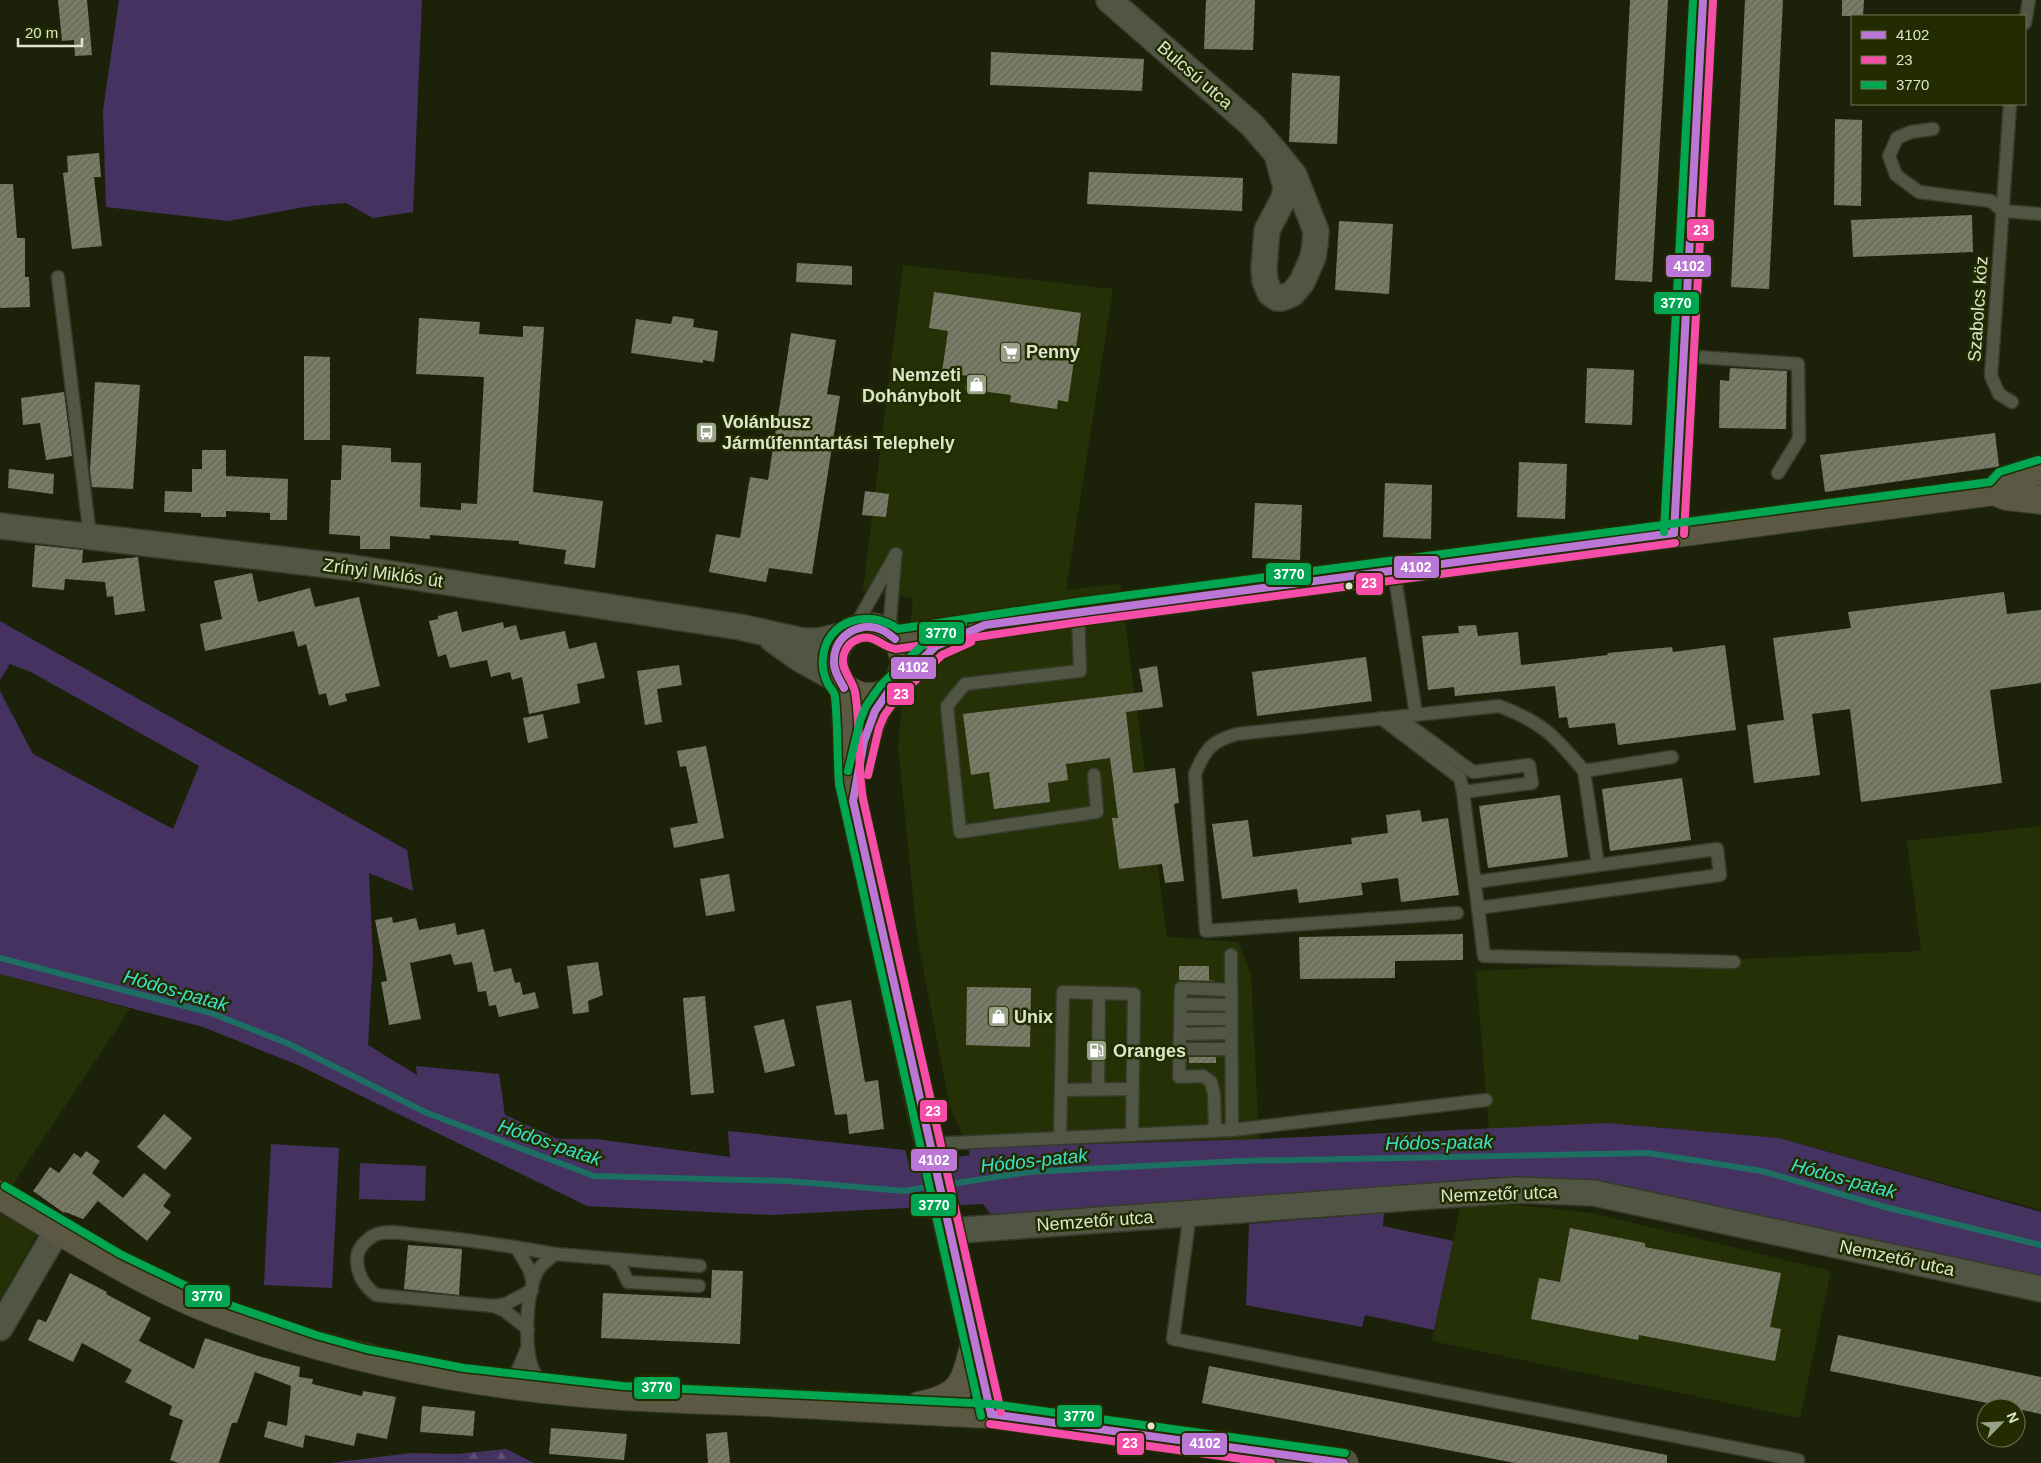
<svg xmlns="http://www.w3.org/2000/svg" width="2041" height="1463" viewBox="0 0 2041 1463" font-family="Helvetica,sans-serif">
  <defs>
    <pattern id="forest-firs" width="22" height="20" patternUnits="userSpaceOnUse" patternTransform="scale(1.25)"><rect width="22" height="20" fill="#463261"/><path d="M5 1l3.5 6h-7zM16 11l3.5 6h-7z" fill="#605076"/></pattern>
    <pattern id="building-hatch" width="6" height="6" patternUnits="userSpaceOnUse" patternTransform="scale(1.25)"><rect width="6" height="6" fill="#7b7c67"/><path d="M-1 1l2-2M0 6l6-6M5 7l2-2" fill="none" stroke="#646656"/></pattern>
  </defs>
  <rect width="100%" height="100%" fill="#1c220a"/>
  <g fill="#263007">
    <polygon points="903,265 1113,289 1066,590 1120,584 1167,937 1238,942 1251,974 1259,1139 968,1148 950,1107 917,936 898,746 913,598 863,591"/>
    <polygon points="2041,826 2041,1210 1779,1138 1607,1123 1489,1130 1476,971 1921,951 1907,841"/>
    <polygon points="0,974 130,1009 13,1184 51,1209 0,1300"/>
    <polygon points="1507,1204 1592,1213 1831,1271 1800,1418 1432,1341 1460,1208"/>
  </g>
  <g fill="#463261">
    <polygon points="119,0 422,0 413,212 373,218 346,203 310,206 228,221 106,207 103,110"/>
    <polygon points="0,621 407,850 413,891 369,873 373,958 368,1045 417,1075 416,1066 499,1074 505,1115 558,1139 596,1139 730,1157 728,1131 905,1150 909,1164 970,1155 968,1148 1259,1139 1607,1123 1779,1138 2041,1212 2041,1280 1604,1181 1498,1177 993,1218 983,1204 770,1215 587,1206 298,1065 203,1027 0,974 0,691 33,754 173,829 199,766 31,672 10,664 0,680"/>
    <polygon points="271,1144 339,1148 332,1288 264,1285"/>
    <polygon points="360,1163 426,1166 425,1201 359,1199"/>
    <polygon points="1384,1213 1383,1226 1453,1241 1434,1330 1365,1315 1362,1327 1246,1305 1249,1224"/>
    <polygon points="411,1453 457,1454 458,1463 330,1463"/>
  </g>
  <polygon fill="url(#forest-firs)" points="506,1449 534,1463 458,1463 457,1454"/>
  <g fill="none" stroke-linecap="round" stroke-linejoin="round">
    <g stroke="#1c6f62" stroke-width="6">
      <polyline points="0,958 211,1013 287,1043 427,1113 594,1176 787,1181 904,1191 932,1186"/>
      <polyline points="944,1185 1029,1172 1240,1161 1648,1153 1762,1171 1885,1207 2041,1245"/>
    </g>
  </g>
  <g fill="url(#building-hatch)">
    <polygon points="58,0 87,0 92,55 75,56 74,40 62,41"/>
    <polygon points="1206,0 1255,0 1253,50 1204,49"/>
    <polygon points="1630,0 1668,0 1652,282 1615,280"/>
    <polygon points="1745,0 1783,0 1769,289 1731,287"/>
    <polygon points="1842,0 1864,0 1863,16 1842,16"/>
    <polygon points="991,52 1144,59 1142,91 990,85"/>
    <polygon points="1292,73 1340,76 1337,144 1289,142"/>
    <polygon points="1835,119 1862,120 1861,206 1834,205"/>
    <polygon points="99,153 101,177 94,177 102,246 72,249 63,173 68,172 67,156"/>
    <polygon points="1089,172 1243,178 1242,211 1087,204"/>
    <polygon points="0,184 13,184 17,238 25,238 25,277 29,277 30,307 0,308"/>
    <polygon points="1972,215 1973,252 1853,257 1851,220"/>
    <polygon points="1339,221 1393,224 1389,294 1335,290"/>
    <polygon points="797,263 852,266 852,285 796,282"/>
    <polygon points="934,292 1081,313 1068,402 1058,400 1057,409 1010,402 1011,395 965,389 968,376 942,372 948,331 929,328"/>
    <polygon points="673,316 694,319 693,327 718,331 714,362 703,360 703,363 631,353 636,319 671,324"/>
    <polygon points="419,318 480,322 479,334 523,337 523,326 544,327 533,492 603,501 595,568 564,564 566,550 519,544 519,541 430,535 430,539 390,536 390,549 360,549 360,536 329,534 331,480 341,480 342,445 391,448 391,462 421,463 420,507 461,510 461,503 477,504 484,377 416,374"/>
    <polygon points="791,333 836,340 827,394 840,396 812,574 769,568 766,582 709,572 716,534 740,538 750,477 768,480"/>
    <polygon points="304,356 330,357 330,440 304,440"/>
    <polygon points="1587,368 1634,370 1632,425 1585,423"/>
    <polygon points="1730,368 1787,371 1786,429 1719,428 1720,380 1729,381"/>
    <polygon points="95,382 140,385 133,489 92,487 90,470"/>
    <polygon points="64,392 72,456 46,460 40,423 23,425 21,398"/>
    <polygon points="1995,433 1999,466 1996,467 1825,492 1820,455"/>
    <polygon points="202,450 226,450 226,476 288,479 287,520 270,520 270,513 226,511 226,517 201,517 201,513 164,512 165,491 192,492 192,469 202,469"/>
    <polygon points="1519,462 1567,464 1565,519 1517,517"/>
    <polygon points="9,469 54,474 53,494 8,488"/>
    <polygon points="1385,483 1432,485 1431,539 1383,537"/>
    <polygon points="865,491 889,494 886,517 862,515"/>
    <polygon points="1255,503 1302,505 1300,560 1252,558"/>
    <polygon points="35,545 83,550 82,563 138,557 145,611 115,615 113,596 107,597 105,582 65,579 64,590 32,587"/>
    <polygon points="252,573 258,602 310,588 315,607 359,597 380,686 345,694 347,701 329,706 326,693 319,695 306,644 298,647 294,631 205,651 200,624 222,619 214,581"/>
    <polygon points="2004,592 2007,614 2041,610 2041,683 1990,690 2002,783 1861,802 1850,709 1812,714 1820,775 1754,783 1747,725 1784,720 1773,638 1851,628 1848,612"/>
    <polygon points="457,611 462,632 503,622 504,628 516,625 520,640 565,631 569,649 596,642 605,678 577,684 580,703 529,714 522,677 512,680 510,672 491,677 487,660 450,668 446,654 438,657 429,621 438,619 438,616"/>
    <polygon points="1476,625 1478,636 1518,632 1521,665 1608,655 1607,653 1672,647 1673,652 1725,645 1736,730 1618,745 1615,723 1569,728 1567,717 1559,718 1555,686 1455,696 1454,687 1428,690 1422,636 1459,633 1458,626"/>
    <polygon points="1366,657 1372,701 1257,716 1252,672"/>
    <polygon points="679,665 682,685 657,689 662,722 645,725 637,671"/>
    <polygon points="1157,666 1163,707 1126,712 1133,773 1175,768 1179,803 1174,804 1184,881 1165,883 1162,864 1119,869 1112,818 1118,818 1110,758 1066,764 1068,780 1048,783 1050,802 994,809 989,772 971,775 963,714 1143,692 1139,669"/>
    <polygon points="543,714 548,738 528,743 523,718"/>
    <polygon points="706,746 724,838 674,848 670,828 698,823 686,766 680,767 677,751"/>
    <polygon points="1682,778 1691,840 1610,851 1602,789"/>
    <polygon points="1560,795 1568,857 1488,868 1479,806"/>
    <polygon points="1420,810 1422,822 1448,818 1459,895 1401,902 1398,878 1361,883 1363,895 1299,903 1297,889 1222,899 1212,824 1248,820 1253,857 1352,844 1351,838 1388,833 1386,815"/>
    <polygon points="729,874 735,911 706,916 700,879"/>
    <polygon points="392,917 393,923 416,918 419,930 455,923 457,935 484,929 494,972 511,968 515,983 520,982 523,995 535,992 539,1008 499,1017 496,1005 489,1006 486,991 478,992 472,962 454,965 451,954 410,963 421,1019 389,1025 381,982 387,981 375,920"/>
    <polygon points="1463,934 1463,960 1395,961 1395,978 1300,979 1299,937"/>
    <polygon points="598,962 603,995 588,1001 589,1012 573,1014 567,966"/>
    <polygon points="1179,966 1209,966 1209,980 1216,981 1179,980"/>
    <polygon points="967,987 1031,988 1030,1047 966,1045"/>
    <polygon points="705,996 714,1093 691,1095 683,998"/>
    <polygon points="851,1000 865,1082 878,1080 884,1129 849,1134 847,1114 835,1115 816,1006"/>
    <polygon points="784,1019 795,1066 765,1073 754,1026"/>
    <rect x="1189" y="1057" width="27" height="6"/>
    <polygon points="164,1114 192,1138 165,1170 137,1147"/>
    <polygon points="86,1151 100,1161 92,1173 123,1198 144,1173 171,1195 163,1206 171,1212 147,1241 98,1201 83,1219 65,1212 64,1213 33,1191 50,1167 59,1173 74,1153 81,1158"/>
    <polygon points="1570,1228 1645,1243 1645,1247 1781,1273 1770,1327 1781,1329 1775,1361 1639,1335 1638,1340 1531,1319 1539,1278 1560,1282"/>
    <polygon points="408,1245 462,1249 459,1295 404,1289"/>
    <polygon points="712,1270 743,1271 740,1344 601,1338 603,1293 711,1298"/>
    <polygon points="70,1273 107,1292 106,1294 151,1318 139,1341 194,1369 205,1338 258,1356 300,1367 299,1377 313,1379 312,1384 362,1396 363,1391 396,1397 387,1439 357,1433 354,1446 305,1435 303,1448 264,1437 268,1421 287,1426 291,1386 255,1372 237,1423 232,1423 219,1463 179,1463 170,1460 183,1420 169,1415 172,1406 125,1382 132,1370 82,1343 73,1362 28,1340 38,1319 46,1322"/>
    <polygon points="1838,1335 2041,1377 2041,1414 1830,1371"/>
    <polygon points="1209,1366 1667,1455 1667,1463 1515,1463 1202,1403"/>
    <polygon points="422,1406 475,1411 473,1436 420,1432"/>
    <polygon points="551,1428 627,1434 624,1460 549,1454"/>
    <polygon points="727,1432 730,1463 708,1463 706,1434"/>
  </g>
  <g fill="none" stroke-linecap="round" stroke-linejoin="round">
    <defs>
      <g id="service">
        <polyline points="2025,23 2029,0"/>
        <polyline points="2010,104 1991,376 1999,394 2012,402"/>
        <polyline points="1933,129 1911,132 1897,138 1889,156 1896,175 1919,192 1991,201 2003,211 2041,214"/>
        <polyline points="58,277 90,536"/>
        <polyline points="1685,356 1798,364 1799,439 1778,473"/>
        <polyline points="1394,571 1416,715"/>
        <polyline points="1078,612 1080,671 965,684 947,706 960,832 1097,812 1094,775"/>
        <polyline points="853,630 896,554"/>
        <polyline points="889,633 895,559"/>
        <polyline points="1398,717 1473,772 1529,765 1532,783 1463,792 1478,908 1720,875 1717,849 1475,882"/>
        <polyline points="1381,718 1460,778 1463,792"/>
        <polyline points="1584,771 1598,865"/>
        <polyline points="1478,908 1484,956 1734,962"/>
        <path d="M1457,913L1206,931L1195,774C1205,750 1211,741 1237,734L1499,706C1542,722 1555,736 1584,771L1672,757"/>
        <polyline points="1231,955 1232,1130"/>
        <polyline points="1180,1004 1231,1005"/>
        <polyline points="1180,1019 1231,1019"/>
        <polyline points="1180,1034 1231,1033"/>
        <polyline points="1179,1049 1231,1049"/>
        <polyline points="1098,1089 1099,993"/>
        <polyline points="1061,1090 1132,1089"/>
        <polyline points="1215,1131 1214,1094 1211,1082 1203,1076 1179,1077 1181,988 1231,990"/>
        <polyline points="1060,1138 1063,992 1134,994 1132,1135"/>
        <polyline points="929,1144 1232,1130 1486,1100"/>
        <polyline points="1188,1228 1173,1339 1798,1460"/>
        <polyline points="516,1247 529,1269 533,1283"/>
        <polyline points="612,1259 621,1267 628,1282 699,1286"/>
        <polyline points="494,1306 506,1304 532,1290"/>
        <path d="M528,1329L505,1311L494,1306L376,1295C364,1286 357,1274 357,1259C357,1248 367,1238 377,1234C390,1230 407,1234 419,1235C465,1239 510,1246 555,1254"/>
        <polyline points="506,1384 515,1377 527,1348"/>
        <path d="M544,1388C538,1380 533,1372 530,1361C525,1338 526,1291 538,1270C543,1263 549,1259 555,1254L700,1266"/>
      </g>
      <g id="minor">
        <polyline points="1109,0 1252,125 1277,154 1294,175 1316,231 1315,244 1313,257 1302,282 1292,294 1282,298 1277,298 1270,293 1265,281 1264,268 1267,230 1284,198 1286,188 1277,154"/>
        <polyline points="0,526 354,568 740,627 803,641 818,641 845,635"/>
        <polyline points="1674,533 1703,0"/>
        <polyline points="772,639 800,659 838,680"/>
        <polyline points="948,1231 1516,1190 1594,1193 2041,1289"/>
        <polyline points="0,1328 58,1229"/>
      </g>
      <polyline id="tertiary" points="991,1414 1344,1463"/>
      <g id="primary">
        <polyline points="1995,491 2003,481 2041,470"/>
        <circle cx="869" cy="662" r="35"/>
        <polyline points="895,639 1078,612 1995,491 2006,496 2041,500"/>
        <polyline points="900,679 936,646 961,636"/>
        <path d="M859,767C865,738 871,717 888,692"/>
        <path d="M0,1195C69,1236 138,1281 214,1311C345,1361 483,1387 623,1396C670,1399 716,1400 763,1402C839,1406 915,1411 991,1414L929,1144L853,801L849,782L848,738L844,688"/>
        <path d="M919,1406C961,1397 964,1386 974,1347"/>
      </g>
    </defs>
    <use href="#service" stroke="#373b2b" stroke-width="15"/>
    <use href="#minor" stroke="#373b2b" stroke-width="28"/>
    <use href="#tertiary" stroke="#373b2b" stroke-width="30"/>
    <use href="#primary" stroke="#373b2b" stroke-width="30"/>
    <use href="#service" stroke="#515644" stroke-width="12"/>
    <use href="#minor" stroke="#515644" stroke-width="25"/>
    <use href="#tertiary" stroke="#515644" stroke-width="28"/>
    <use href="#primary" stroke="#5b5843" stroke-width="28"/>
    <defs>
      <g id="bus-1">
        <polyline points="1674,533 1703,0"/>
        <path d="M844,688C839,679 833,670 834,659C835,635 861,620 882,630C887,632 891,636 895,639"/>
        <polyline points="991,1414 853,801 864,741 875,711 888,692 936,646 985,625 1674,533"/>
        <polyline points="991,1414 1344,1463"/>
      </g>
      <g id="bus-2">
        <polyline points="1684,534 1713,1"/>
        <polyline points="868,775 879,728 884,716 896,699 942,655 971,642"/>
        <path d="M1001,1412L863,799C857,764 861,727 855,692C853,681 842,671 843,660C843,653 847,645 854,641C873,630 881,648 896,649L1079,622L1675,543"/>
        <polyline points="990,1424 1271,1463"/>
      </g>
      <g id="bus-3">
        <polyline points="1664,532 1693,0"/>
        <polyline points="848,771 860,721 866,706 880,686 930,638 963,624"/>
        <polyline points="5,1186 120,1254 215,1300 316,1335 366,1349 464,1368 623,1386 992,1404 1345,1453"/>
        <path d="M981,1416L839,784C837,755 838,726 835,697C835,691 830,689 828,684C824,676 822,666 823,658C826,620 869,608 898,629L1077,602L1990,482L1999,472L2038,460"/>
      </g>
    </defs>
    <use href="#bus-1" stroke="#222c00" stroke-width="11"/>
    <use href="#bus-2" stroke="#222c00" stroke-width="11"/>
    <use href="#bus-3" stroke="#222c00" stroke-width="11"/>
    <use href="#bus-1" stroke="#ba77d6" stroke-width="8"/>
    <use href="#bus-2" stroke="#f54da8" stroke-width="8"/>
    <use href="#bus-3" stroke="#00a651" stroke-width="8"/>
  </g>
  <defs>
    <symbol id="supermarket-square" viewBox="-11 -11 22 22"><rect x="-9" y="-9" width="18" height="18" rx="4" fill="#99a188" stroke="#222c00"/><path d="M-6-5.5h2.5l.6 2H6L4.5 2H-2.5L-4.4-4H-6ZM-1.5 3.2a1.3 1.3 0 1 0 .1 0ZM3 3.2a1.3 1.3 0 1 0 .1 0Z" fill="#fff"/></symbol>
    <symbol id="shop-square" viewBox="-11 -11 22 22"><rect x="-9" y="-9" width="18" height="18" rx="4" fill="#99a188" stroke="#222c00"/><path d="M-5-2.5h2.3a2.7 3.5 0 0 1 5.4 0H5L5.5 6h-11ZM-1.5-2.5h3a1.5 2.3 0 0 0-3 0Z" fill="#fff"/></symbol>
    <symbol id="bus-square" viewBox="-11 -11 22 22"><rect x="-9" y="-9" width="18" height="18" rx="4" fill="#99a188" stroke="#222c00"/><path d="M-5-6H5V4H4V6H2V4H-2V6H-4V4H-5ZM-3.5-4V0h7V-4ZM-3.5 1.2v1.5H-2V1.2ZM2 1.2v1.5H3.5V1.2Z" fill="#fff"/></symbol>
    <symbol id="fuel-square" viewBox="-11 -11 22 22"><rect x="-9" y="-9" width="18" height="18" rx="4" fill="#99a188" stroke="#222c00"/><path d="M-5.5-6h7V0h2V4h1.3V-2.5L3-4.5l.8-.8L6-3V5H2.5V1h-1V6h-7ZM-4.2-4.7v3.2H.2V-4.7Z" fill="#fff"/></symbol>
  </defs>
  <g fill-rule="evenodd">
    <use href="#supermarket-square" x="998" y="340" width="25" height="25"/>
    <use href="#shop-square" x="964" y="372" width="25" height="25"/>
    <use href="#bus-square" x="694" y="420" width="25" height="25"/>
    <use href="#shop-square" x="986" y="1004" width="25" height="25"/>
    <use href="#fuel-square" x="1084" y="1038" width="25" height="25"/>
  </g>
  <g fill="#dde6cc" stroke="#222c00" stroke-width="2">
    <circle cx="1349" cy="586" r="4.5"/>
    <circle cx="1151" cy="1426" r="4.5"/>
  </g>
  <g text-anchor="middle" stroke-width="5" stroke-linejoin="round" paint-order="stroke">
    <g font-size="18" fill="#dde6cc" stroke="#222c00">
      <text transform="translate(1195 75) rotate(41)" y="6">Bulcsú utca</text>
      <text transform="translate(1978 309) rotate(-86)" y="6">Szabolcs köz</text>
      <text transform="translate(383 573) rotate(8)" y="6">Zrínyi Miklós út</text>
      <text transform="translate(1499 1194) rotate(-2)" y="6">Nemzetőr utca</text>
      <text transform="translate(1095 1221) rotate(-4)" y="6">Nemzetőr utca</text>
      <text transform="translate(1897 1258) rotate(12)" y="6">Nemzetőr utca</text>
    </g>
    <g font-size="18" font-weight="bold" fill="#dde6cc" stroke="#222c00" text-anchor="start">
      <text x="1026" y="358">Penny</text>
      <text x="961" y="381" text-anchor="end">Nemzeti<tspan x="961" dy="21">Dohánybolt</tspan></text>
      <text x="722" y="428">Volánbusz<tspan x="722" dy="21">Járműfenntartási Telephely</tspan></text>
      <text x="1014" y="1023">Unix</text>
      <text x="1113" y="1057">Oranges</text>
    </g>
    <g font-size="19" font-style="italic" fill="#3be1cc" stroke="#222c00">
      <text transform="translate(176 990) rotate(16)" y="7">Hódos-patak</text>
      <text transform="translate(550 1142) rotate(19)" y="7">Hódos-patak</text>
      <text transform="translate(1439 1142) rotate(-1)" y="7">Hódos-patak</text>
      <text transform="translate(1034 1160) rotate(-6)" y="7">Hódos-patak</text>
      <text transform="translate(1844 1178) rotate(15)" y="7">Hódos-patak</text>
    </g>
  </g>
  <g stroke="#222c00" stroke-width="2">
    <rect x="1686" y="218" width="29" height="24" rx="5" fill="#f54da8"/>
    <rect x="1665" y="254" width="47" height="24" rx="5" fill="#ba77d6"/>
    <rect x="1653" y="291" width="47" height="24" rx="5" fill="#00a651"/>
    <rect x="1393" y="555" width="47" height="24" rx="5" fill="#ba77d6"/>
    <rect x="1265" y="562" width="47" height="24" rx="5" fill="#00a651"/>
    <rect x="1355" y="572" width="29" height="24" rx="5" fill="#f54da8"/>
    <rect x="918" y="621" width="47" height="24" rx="5" fill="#00a651"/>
    <rect x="890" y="656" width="47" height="24" rx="5" fill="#ba77d6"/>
    <rect x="886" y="682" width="29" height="24" rx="5" fill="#f54da8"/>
    <rect x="919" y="1099" width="29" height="24" rx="5" fill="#f54da8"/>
    <rect x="910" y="1148" width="48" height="24" rx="5" fill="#ba77d6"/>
    <rect x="910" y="1193" width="47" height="24" rx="5" fill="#00a651"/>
    <rect x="184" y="1284" width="47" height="24" rx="5" fill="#00a651"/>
    <rect x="633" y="1376" width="48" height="24" rx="5" fill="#00a651"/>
    <rect x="1056" y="1404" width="47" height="24" rx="5" fill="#00a651"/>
    <rect x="1116" y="1432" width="29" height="24" rx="5" fill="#f54da8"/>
    <rect x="1181" y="1432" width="47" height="24" rx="5" fill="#ba77d6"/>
  </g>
  <g font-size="14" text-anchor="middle" font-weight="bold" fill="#fff">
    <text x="1701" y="235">23</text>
    <text x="1689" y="271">4102</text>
    <text x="1676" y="308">3770</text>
    <text x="1416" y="572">4102</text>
    <text x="1289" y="579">3770</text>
    <text x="1369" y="588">23</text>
    <text x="941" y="638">3770</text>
    <text x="913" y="672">4102</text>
    <text x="901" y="699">23</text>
    <text x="933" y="1116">23</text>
    <text x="934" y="1165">4102</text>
    <text x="934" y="1210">3770</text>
    <text x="207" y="1301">3770</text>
    <text x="657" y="1392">3770</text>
    <text x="1079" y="1421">3770</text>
    <text x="1130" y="1448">23</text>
    <text x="1205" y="1448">4102</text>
  </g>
  <rect x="1851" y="15" width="175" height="90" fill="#222c00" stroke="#6d7652"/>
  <rect x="1861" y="31" width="25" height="8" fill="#ba77d6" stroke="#6d7652"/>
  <text x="1896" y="40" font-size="15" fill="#dde6cc">4102</text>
  <rect x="1861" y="56" width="25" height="8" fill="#f54da8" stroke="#6d7652"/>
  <text x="1896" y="65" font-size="15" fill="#dde6cc">23</text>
  <rect x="1861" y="81" width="25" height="8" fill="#00a651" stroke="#6d7652"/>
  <text x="1896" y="90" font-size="15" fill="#dde6cc">3770</text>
  <g transform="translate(2001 1423) rotate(66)"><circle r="24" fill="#222c00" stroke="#6d7652"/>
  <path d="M0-4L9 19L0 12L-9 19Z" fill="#99a188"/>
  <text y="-8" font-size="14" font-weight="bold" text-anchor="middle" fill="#dde6cc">N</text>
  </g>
  <path d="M18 38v8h64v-8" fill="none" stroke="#dde6cc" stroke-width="2.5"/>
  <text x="25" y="38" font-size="15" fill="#dde6cc" stroke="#222c00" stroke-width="4" paint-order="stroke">20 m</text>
</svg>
